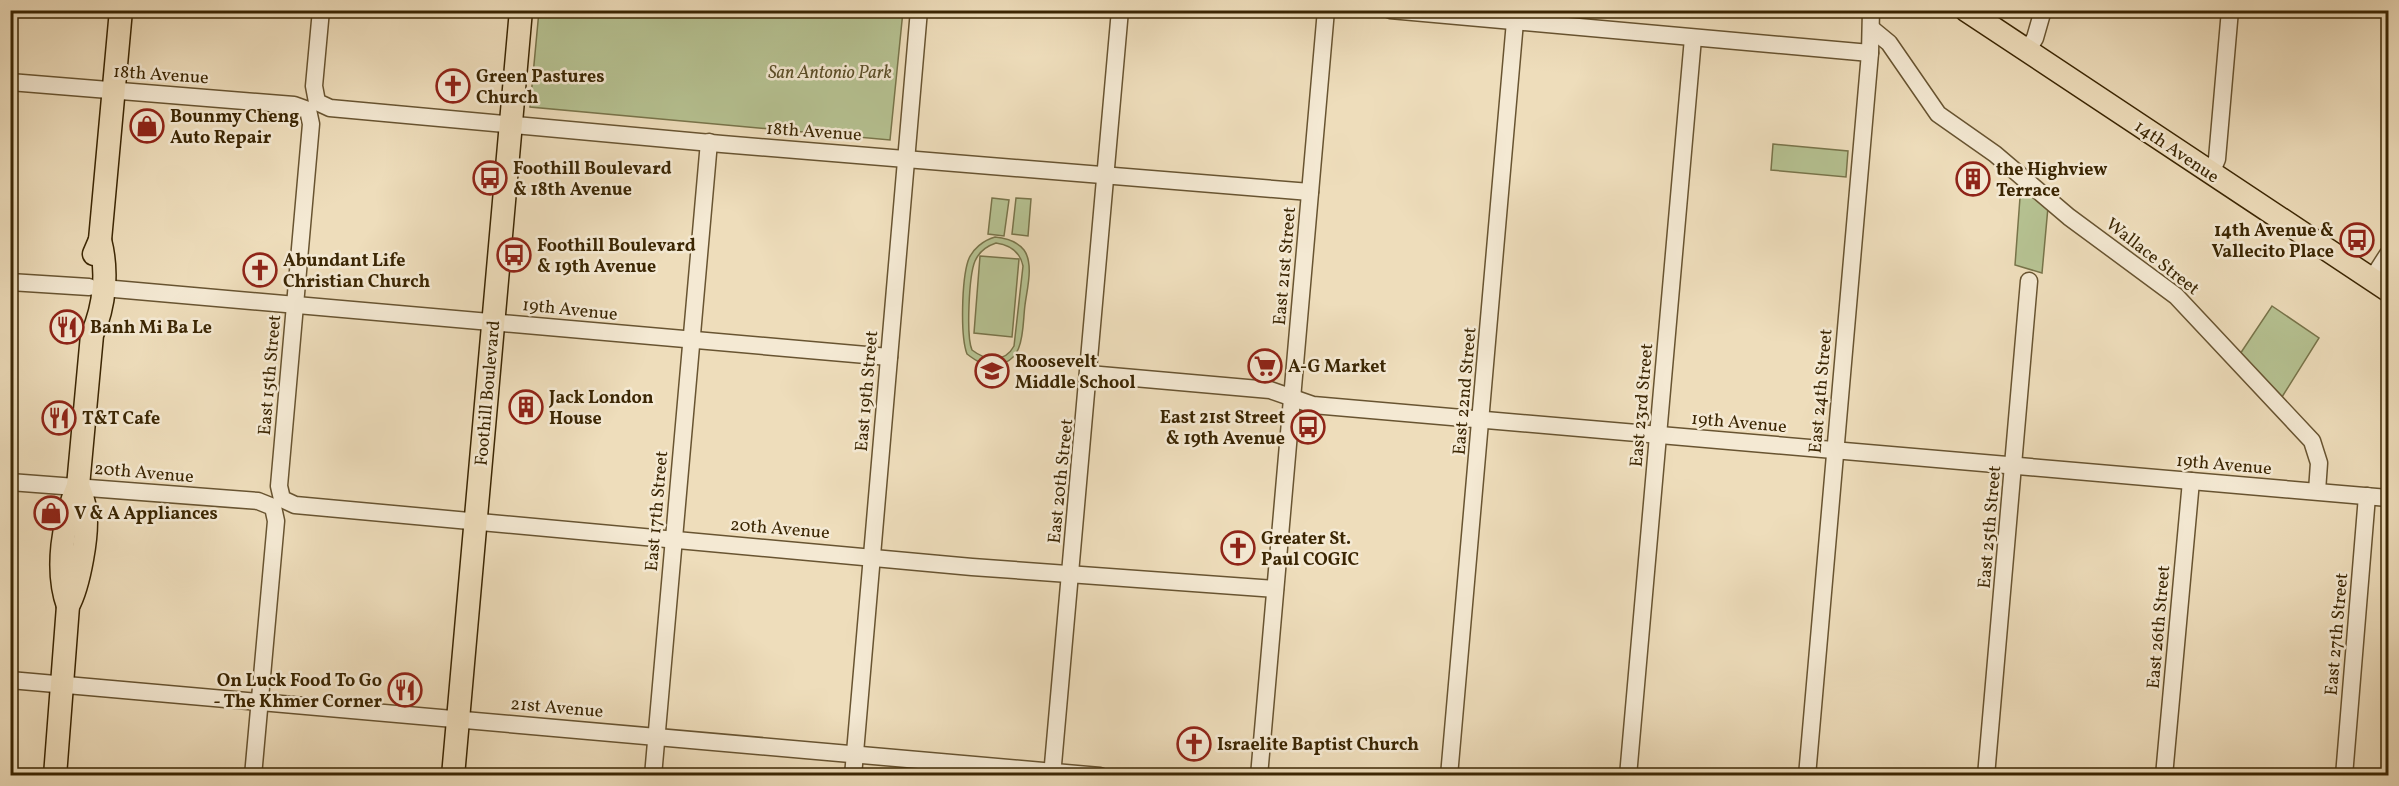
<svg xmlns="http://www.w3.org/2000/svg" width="2399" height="786" viewBox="0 0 2399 786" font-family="Vollkorn,serif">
  <rect width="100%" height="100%" fill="#edb"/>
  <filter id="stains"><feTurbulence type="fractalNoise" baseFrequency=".00333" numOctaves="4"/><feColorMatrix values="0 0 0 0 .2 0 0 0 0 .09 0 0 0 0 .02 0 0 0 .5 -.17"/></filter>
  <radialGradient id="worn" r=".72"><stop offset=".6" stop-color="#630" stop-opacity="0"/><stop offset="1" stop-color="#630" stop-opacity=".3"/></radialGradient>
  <g fill="#b6c292" stroke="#78744a" stroke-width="1.5" fill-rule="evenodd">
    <polygon points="539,11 903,11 890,140 530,107"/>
    <polygon points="1773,144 1848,151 1846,177 1771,170"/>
    <polygon points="2021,184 2048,207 2042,273 2015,265"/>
    <polygon points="992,198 1009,200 1004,236 988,234"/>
    <polygon points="1016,198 1031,199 1028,236 1012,234"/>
    <path d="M995,237C1006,238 1017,241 1024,250C1034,264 1027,289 1025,305C1022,327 1026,362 996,365C984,366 976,361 967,354C960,335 962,280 968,261C972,249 984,240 995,237ZM996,243C1010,245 1020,251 1023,266L1014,346C1005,363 986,361 972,350C966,336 969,275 975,261C979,252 987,246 996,243Z"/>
    <polygon points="980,256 1019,259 1012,337 974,333"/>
    <polygon points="2272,306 2319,338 2282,397 2240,354"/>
  </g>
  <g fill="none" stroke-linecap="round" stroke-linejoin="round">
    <defs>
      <g id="minor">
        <polyline points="321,10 314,86 317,102 330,108 722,144 1310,192"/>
        <polyline points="1390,10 1870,53"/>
        <polyline points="1872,29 1889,43 1938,114 1995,154 2069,217 2176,296 2312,441 2319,463 2317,491"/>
        <polyline points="2027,51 2035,38 2043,10"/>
        <polyline points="10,82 294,105 308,110 311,124 279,486 282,499 295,505 972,567 1275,589"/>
        <polyline points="2211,173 2217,159 2230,10"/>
        <polyline points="2372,279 2388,254"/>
        <polyline points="10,282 89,287"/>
        <polyline points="103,288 889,357"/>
        <polyline points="1089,374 1270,390 1313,405 2388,498"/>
        <polyline points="10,482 258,501 273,507 276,521 253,776"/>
        <polyline points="10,680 1100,776"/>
        <polyline points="653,776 709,142"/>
        <polyline points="853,776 919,10"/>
        <polyline points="1052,776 1120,10"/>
        <polyline points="1259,776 1326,10"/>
        <polyline points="1449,776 1516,10"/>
        <polyline points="1628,776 1693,38"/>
        <polyline points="1807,776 1870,53 1871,10"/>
        <polyline points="1986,776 2029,281"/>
        <polyline points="2164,776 2191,481"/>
        <polyline points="2344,776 2367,496"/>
      </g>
      <g id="major">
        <polyline points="1966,10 2388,290"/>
        <polyline points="94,254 100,240 121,10"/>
        <path d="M68,606C55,570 63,520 78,486L92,335C105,305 108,271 100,240"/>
        <path d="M55,776L68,606C79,586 89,532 85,509C84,501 81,493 78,486"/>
        <polyline points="453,776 521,10"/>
      </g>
    </defs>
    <use href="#minor" stroke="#685431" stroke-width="19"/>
    <use href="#major" stroke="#3b2603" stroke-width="25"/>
    <use href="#minor" stroke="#f4e9d3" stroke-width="16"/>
    <use href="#major" stroke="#edb" stroke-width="22"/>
  </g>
  <defs>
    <symbol id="church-ring" viewBox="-11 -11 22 22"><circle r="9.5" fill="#f4e9d3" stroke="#8f2418" stroke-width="1.5"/><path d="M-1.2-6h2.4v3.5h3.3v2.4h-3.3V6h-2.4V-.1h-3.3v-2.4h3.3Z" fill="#8f2418"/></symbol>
    <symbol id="shop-ring" viewBox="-11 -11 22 22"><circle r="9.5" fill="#f4e9d3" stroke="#8f2418" stroke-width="1.5"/><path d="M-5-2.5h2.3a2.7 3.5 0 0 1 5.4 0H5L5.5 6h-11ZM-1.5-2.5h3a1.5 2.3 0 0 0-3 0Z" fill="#8f2418"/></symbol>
    <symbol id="bus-ring" viewBox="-11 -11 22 22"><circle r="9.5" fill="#f4e9d3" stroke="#8f2418" stroke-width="1.5"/><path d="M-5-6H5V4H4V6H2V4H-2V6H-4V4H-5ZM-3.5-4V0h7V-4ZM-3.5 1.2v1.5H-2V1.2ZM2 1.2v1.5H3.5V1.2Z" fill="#8f2418"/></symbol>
    <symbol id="building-ring" viewBox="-11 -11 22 22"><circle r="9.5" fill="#f4e9d3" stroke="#8f2418" stroke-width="1.5"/><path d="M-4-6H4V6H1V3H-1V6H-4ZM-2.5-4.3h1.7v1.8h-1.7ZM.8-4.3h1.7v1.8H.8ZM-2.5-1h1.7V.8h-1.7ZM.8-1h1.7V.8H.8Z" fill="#8f2418"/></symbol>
    <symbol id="restaurant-ring" viewBox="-11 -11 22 22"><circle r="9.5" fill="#f4e9d3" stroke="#8f2418" stroke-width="1.5"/><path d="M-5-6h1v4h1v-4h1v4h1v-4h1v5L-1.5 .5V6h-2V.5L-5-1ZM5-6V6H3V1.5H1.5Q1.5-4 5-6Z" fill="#8f2418"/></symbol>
    <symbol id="supermarket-ring" viewBox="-11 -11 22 22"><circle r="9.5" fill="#f4e9d3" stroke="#8f2418" stroke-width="1.5"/><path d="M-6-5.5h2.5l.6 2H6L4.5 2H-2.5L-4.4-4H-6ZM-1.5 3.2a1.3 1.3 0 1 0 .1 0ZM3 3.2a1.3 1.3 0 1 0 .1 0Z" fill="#8f2418"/></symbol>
    <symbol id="school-ring" viewBox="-11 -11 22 22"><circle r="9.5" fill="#f4e9d3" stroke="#8f2418" stroke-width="1.5"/><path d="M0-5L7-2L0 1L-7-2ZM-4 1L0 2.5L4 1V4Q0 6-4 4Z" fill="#8f2418"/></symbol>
  </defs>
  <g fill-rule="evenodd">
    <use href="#church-ring" x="434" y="67" width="38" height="38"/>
    <use href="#shop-ring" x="128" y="107" width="38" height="38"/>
    <use href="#bus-ring" x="471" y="159" width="38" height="38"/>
    <use href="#building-ring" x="1954" y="160" width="38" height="38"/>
    <use href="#bus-ring" x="2338" y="221" width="38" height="38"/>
    <use href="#bus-ring" x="495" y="236" width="38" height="38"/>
    <use href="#church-ring" x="241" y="251" width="38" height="38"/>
    <use href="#restaurant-ring" x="48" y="308" width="38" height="38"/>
    <use href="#supermarket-ring" x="1246" y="347" width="38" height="38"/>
    <use href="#school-ring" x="973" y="352" width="38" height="38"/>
    <use href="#building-ring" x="507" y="388" width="38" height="38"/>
    <use href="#restaurant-ring" x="40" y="399" width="38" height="38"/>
    <use href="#bus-ring" x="1289" y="408" width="38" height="38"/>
    <use href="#shop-ring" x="32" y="494" width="38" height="38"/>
    <use href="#church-ring" x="1219" y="529" width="38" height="38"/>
    <use href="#restaurant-ring" x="386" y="671" width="38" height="38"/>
    <use href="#church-ring" x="1175" y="725" width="38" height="38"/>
  </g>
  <g text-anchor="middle" stroke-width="5" stroke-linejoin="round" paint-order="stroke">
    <g font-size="18" font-style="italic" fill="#5a4d27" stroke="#f4e9d3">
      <text x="830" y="78">San Antonio Park</text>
    </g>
    <g font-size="18" fill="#3b2603" stroke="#f4e9d3">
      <text transform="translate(161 74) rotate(4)" y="6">18th Avenue</text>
      <text transform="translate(814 131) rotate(4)" y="6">18th Avenue</text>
      <text transform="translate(2177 151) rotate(34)" y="6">14th Avenue</text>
      <text transform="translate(2153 256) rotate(38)" y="6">Wallace Street</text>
      <text transform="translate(1284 266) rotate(-85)" y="6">East 21st Street</text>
      <text transform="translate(570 309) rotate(6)" y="6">19th Avenue</text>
      <text transform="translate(269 375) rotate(-85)" y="6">East 15th Street</text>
      <text transform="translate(866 391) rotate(-85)" y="6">East 19th Street</text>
      <text transform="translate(1464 391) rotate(-85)" y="6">East 22nd Street</text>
      <text transform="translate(1820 391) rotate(-85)" y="6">East 24th Street</text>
      <text transform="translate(487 393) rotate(-85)" y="6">Foothill Boulevard</text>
      <text transform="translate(1641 405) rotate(-85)" y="6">East 23rd Street</text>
      <text transform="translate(1739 422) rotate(5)" y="6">19th Avenue</text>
      <text transform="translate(2224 464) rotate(5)" y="6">19th Avenue</text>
      <text transform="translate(144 472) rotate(5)" y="6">20th Avenue</text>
      <text transform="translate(1060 481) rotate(-84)" y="6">East 20th Street</text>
      <text transform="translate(656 511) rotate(-85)" y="6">East 17th Street</text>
      <text transform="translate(1989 527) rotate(-85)" y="6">East 25th Street</text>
      <text transform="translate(780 528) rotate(5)" y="6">20th Avenue</text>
      <text transform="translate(2158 627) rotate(-85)" y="6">East 26th Street</text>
      <text transform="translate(2336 634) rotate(-85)" y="6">East 27th Street</text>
      <text transform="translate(557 707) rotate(5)" y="6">21st Avenue</text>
    </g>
    <g font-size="18" font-weight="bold" fill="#3b2603" stroke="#f4e9d3" text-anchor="start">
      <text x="476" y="82">Green Pastures<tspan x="476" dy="21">Church</tspan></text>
      <text x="170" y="122">Bounmy Cheng<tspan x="170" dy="21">Auto Repair</tspan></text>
      <text x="513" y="174">Foothill Boulevard<tspan x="513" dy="21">&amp; 18th Avenue</tspan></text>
      <text x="1996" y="175">the Highview<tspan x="1996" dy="21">Terrace</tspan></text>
      <text x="2334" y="236" text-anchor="end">14th Avenue &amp;<tspan x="2334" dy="21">Vallecito Place</tspan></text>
      <text x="537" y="251">Foothill Boulevard<tspan x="537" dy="21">&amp; 19th Avenue</tspan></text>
      <text x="283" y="266">Abundant Life<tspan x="283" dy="21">Christian Church</tspan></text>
      <text x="90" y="333">Banh Mi Ba Le</text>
      <text x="1015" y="367">Roosevelt<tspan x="1015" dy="21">Middle School</tspan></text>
      <text x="1288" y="372">A-G Market</text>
      <text x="549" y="403">Jack London<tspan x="549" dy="21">House</tspan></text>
      <text x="1285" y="423" text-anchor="end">East 21st Street<tspan x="1285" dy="21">&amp; 19th Avenue</tspan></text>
      <text x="82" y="424">T&amp;T Cafe</text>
      <text x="74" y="519">V &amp; A Appliances</text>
      <text x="1261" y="544">Greater St.<tspan x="1261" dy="21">Paul COGIC</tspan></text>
      <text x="382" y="686" text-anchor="end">On Luck Food To Go<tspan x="382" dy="21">- The Khmer Corner</tspan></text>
      <text x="1217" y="750">Israelite Baptist Church</text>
    </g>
  </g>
  <rect width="2399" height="786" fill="none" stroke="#edb" stroke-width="36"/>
  <rect x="12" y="12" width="2375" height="762" fill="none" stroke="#3b2603" stroke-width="3"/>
  <rect x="18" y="18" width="2363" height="750" fill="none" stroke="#3b2603" stroke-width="1.5"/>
  <rect width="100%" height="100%" filter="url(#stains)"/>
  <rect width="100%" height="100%" fill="url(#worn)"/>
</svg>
